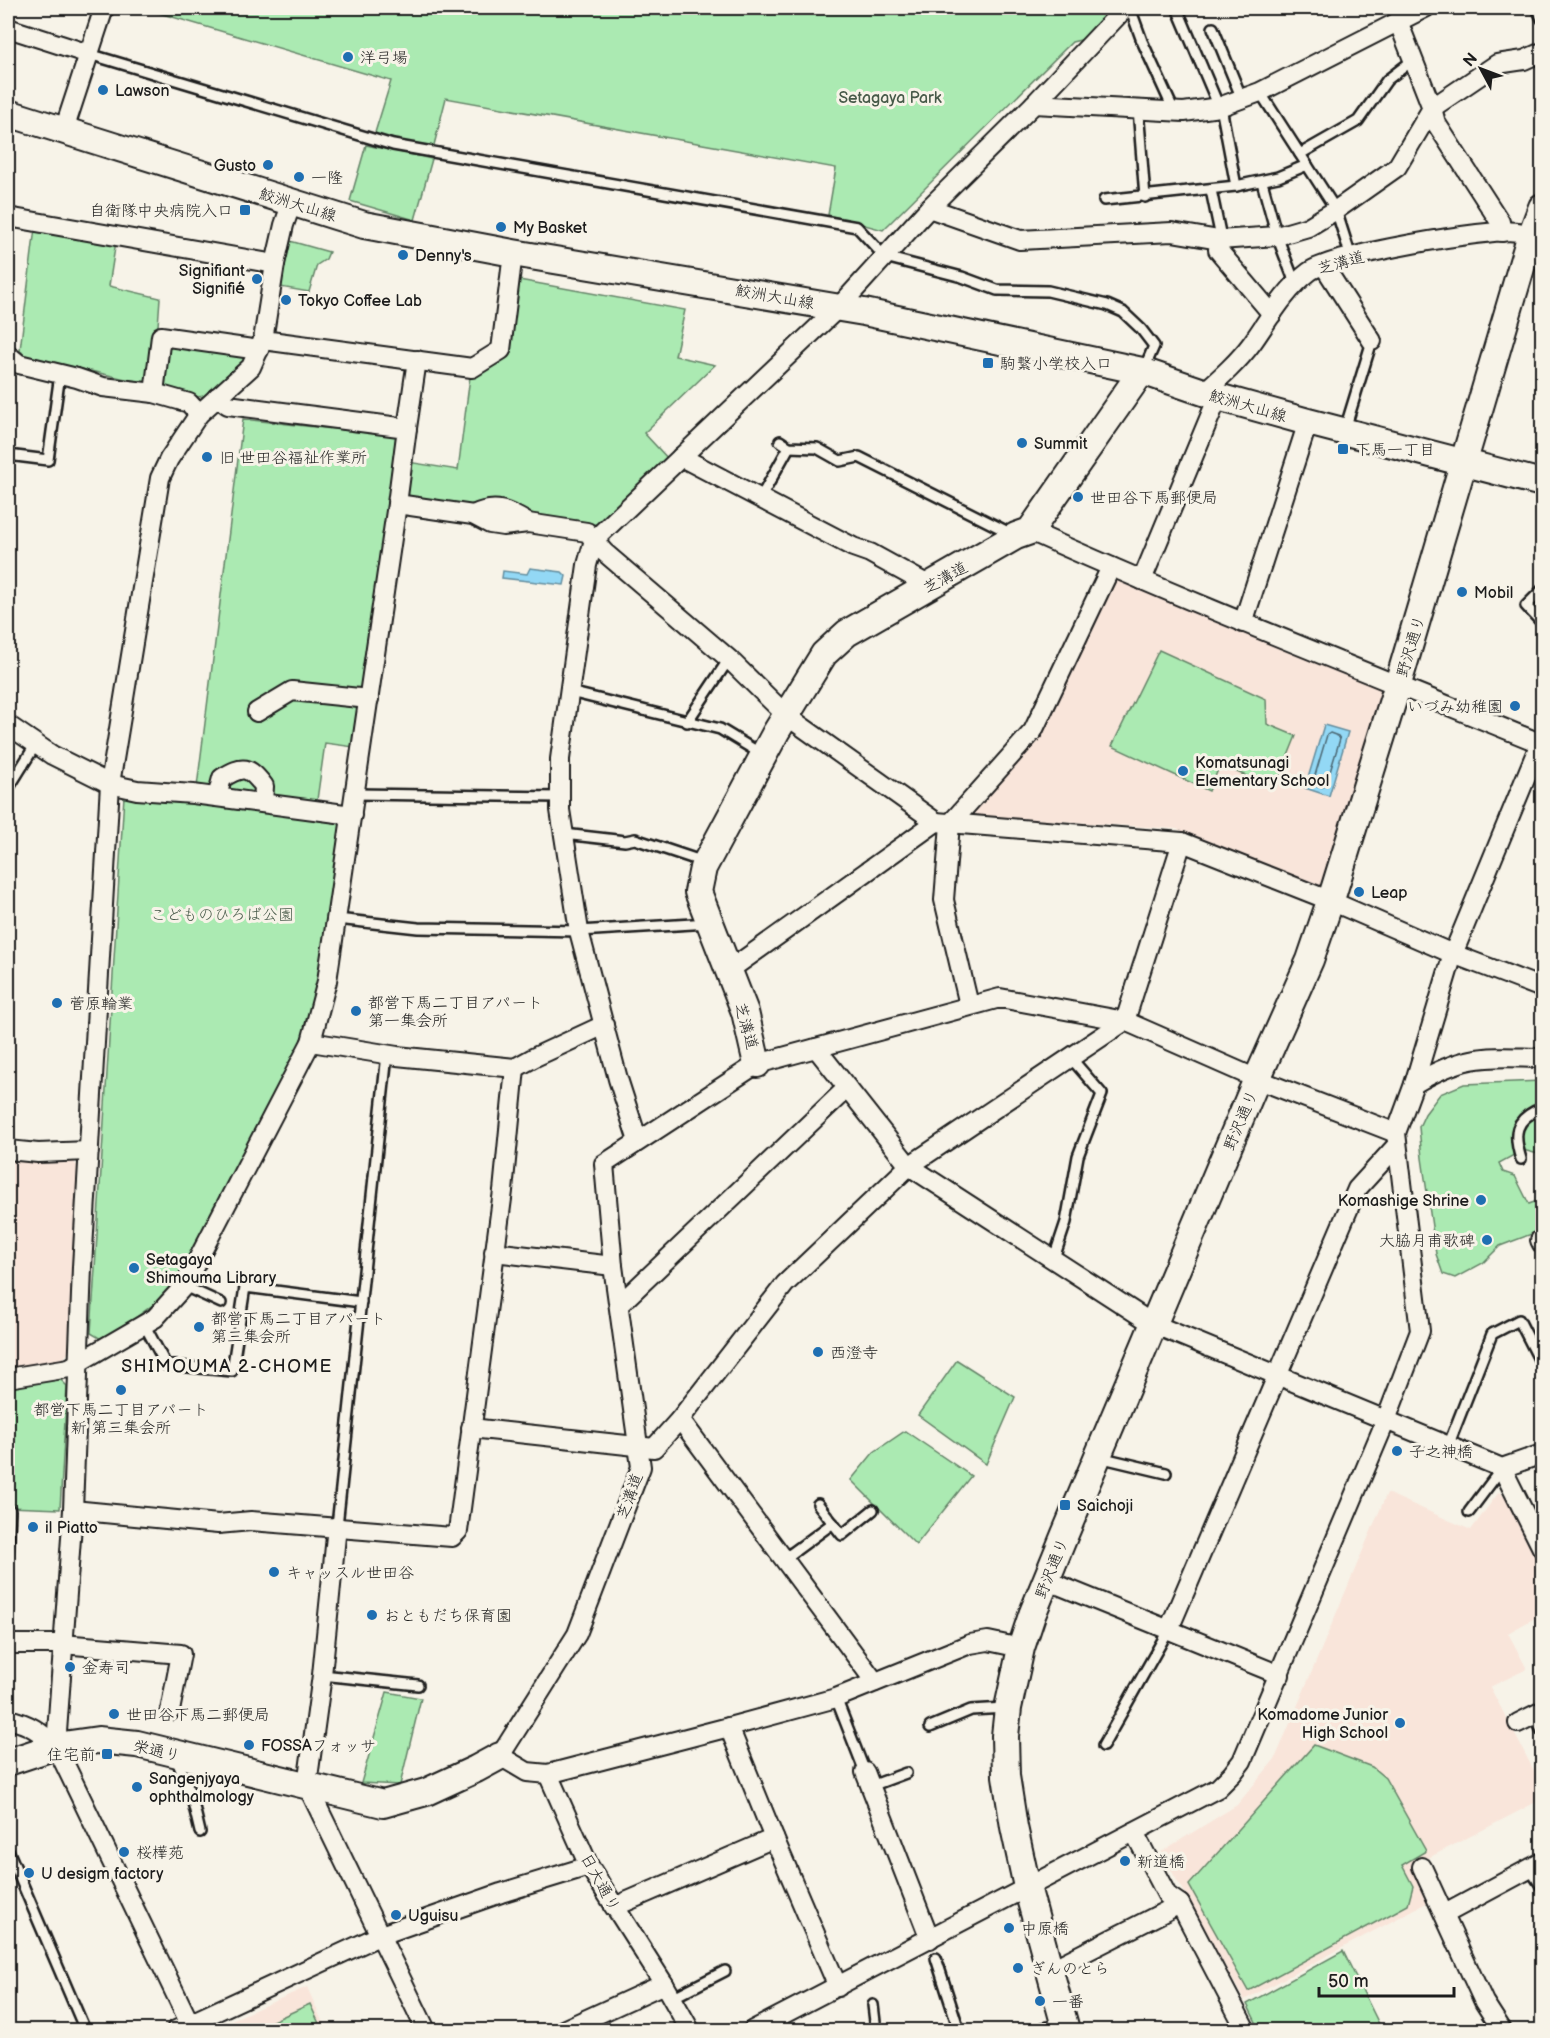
<svg xmlns="http://www.w3.org/2000/svg" width="1550" height="2038" viewBox="0 0 1550 2038" font-family="'Balsamiq Sans','Klee One',sans-serif">
  <rect width="100%" height="100%" fill="#f7f3e8"/>
  <filter id="ink" filterUnits="userSpaceOnUse"><feTurbulence type="fractalNoise" baseFrequency=".0167" numOctaves="2"/><feDisplacementMap in="SourceGraphic" scale="12" xChannelSelector="R" yChannelSelector="G"/><feConvolveMatrix kernelMatrix="1 2 1 2 8 2 1 2 1" color-interpolation-filters="sRGB"/></filter>
  <g filter="url(#ink)">
    <g fill="#f9e5da">
      <polygon points="1124,578 1376,684 1382,694 1328,881 1316,888 1177,829 974,815 970,810 1041,731 1112,582"/>
      <polygon points="8,1158 72,1160 78,1167 68,1353 60,1362 8,1370"/>
      <polygon points="1499,1492 1505,1497 1542,1571 1542,1614 1508,1633 1527,1669 1490,1687 1542,1786 1542,1799 1413,1866 1430,1901 1244,2000 1161,1852 1237,1805 1275,1759 1387,1493 1471,1530"/>
      <polygon points="307,1987 326,2030 209,2030"/>
    </g>
    <g fill="#abeab2" stroke="#648367" stroke-width="1.5">
      <polygon points="142,8 1117,8 1085,39 1072,42 883,230 828,215 836,168 446,98 433,149 374,136 391,81"/>
      <polygon points="366,145 432,159 415,220 350,201"/>
      <polygon points="35,228 116,241 109,286 160,298 157,340 246,355 244,360 205,396 197,397 164,386 143,383 25,356 20,350"/>
      <polygon points="290,241 329,252 326,259 317,265 309,292 280,287"/>
      <polygon points="519,280 685,310 675,356 715,365 644,433 670,461 601,525 522,514 480,503 471,506 447,504 404,496 408,462 458,470 470,377 505,354 514,285"/>
      <polygon points="243,419 396,436 363,698 354,747 325,743 316,807 197,787"/>
      <polygon points="1159,650 1266,699 1267,724 1296,736 1275,788 1220,765 1209,791 1112,746"/>
      <path d="M124,796L343,820L321,967L306,1039L171,1290C149,1309 127,1325 101,1339L91,1333Z"/>
      <polygon points="1542,1081 1542,1155 1523,1150 1499,1163 1503,1172 1515,1176 1529,1204 1542,1199 1542,1230 1500,1246 1483,1263 1455,1278 1443,1274 1436,1254 1422,1158 1419,1127 1425,1114 1440,1094 1464,1084"/>
      <polygon points="957,1360 1015,1397 986,1464 918,1415"/>
      <polygon points="60,1379 67,1386 60,1509 8,1507 8,1387"/>
      <polygon points="905,1431 971,1476 916,1545 851,1480 874,1452"/>
      <polygon points="387,1692 421,1698 400,1785 361,1783"/>
      <polygon points="1314,1745 1372,1767 1385,1778 1426,1851 1402,1865 1413,1886 1408,1905 1248,1991 1189,1885"/>
      <polygon points="1343,1951 1382,2030 1260,2030 1247,2004"/>
      <polygon points="310,2004 322,2030 253,2030"/>
    </g>
    <g fill="#93d8f5" stroke="#638d9e" stroke-width="1.5">
      <polygon points="530,568 562,572 566,576 564,585 502,578 503,571 527,574"/>
      <polygon points="1324,725 1348,732 1329,796 1305,788"/>
    </g>
    <g fill="none" stroke-linecap="round" stroke-linejoin="round">
      <polygon stroke="#4c6773" stroke-width="1.5" points="1330,733 1338,736 1340,739 1326,785 1323,787 1314,785 1313,782 1327,735"/>
      <defs>
        <g id="lane">
          <polyline points="1130,8 1142,41 1174,111"/>
          <polyline points="1177,8 1219,107"/>
          <polyline points="1537,8 1542,19"/>
          <polyline points="1213,28 1242,99"/>
          <polyline points="89,54 393,145 857,227 885,257 962,277 997,290 1048,291 1107,305 1123,312 1141,329 1154,346 1144,369"/>
          <polyline points="1260,92 1336,210 1351,257"/>
          <polyline points="1221,107 1236,186"/>
          <polyline points="1138,109 1145,197"/>
          <polyline points="1300,154 1358,121 1387,80 1413,60"/>
          <polyline points="1262,182 1277,236 1295,283"/>
          <polyline points="1211,190 1220,233 1219,240"/>
          <polyline points="1104,200 1236,186 1278,177 1307,165"/>
          <polyline points="1345,429 1372,341"/>
          <polyline points="780,441 789,447 817,448 840,461 859,457 1012,534"/>
          <polyline points="8,455 48,460 60,374"/>
          <polyline points="760,499 789,447"/>
          <polyline points="1542,590 1526,606 1542,623"/>
          <polyline points="570,692 720,729 763,755"/>
          <polyline points="687,722 729,659"/>
          <polyline points="8,789 36,744"/>
          <polyline points="355,794 560,797"/>
          <polyline points="564,834 625,841 635,839 704,862"/>
          <polyline points="337,919 418,928 579,931 709,923"/>
          <path d="M1521,1159C1513,1134 1514,1119 1542,1108"/>
          <polyline points="1054,1258 1066,1222 1078,1156 1102,1094 1070,1057"/>
          <polyline points="184,1286 221,1303"/>
          <polyline points="144,1324 166,1365 232,1371 245,1287 361,1302"/>
          <polyline points="1448,1446 1492,1334 1519,1320 1542,1365"/>
          <polyline points="1099,1457 1166,1473"/>
          <polyline points="818,1504 842,1535 873,1510"/>
          <polyline points="1469,1512 1502,1468"/>
          <polyline points="337,1526 387,1054"/>
          <polyline points="8,1553 10,1510"/>
          <polyline points="784,1559 833,1523"/>
          <polyline points="322,1675 418,1685"/>
          <polyline points="836,1698 865,1772"/>
          <polyline points="1534,1715 1542,1731"/>
          <polyline points="930,1727 971,1710 1005,1708"/>
          <polyline points="1103,1746 1169,1629"/>
          <polyline points="176,1758 192,1798 200,1832"/>
          <polyline points="871,1786 906,1773"/>
          <polyline points="8,1850 85,2030"/>
          <polyline points="1530,1869 1542,1887"/>
          <polyline points="936,1958 959,2030"/>
          <polyline points="672,1998 725,1971"/>
          <polyline points="873,2005 876,2030"/>
          <polyline points="1035,2030 1061,2024"/>
        </g>
        <g id="street">
          <polyline points="1398,21 1432,108 1436,123 1500,222 1502,232"/>
          <polyline points="8,28 89,54"/>
          <polyline points="1034,104 1184,112 1219,107 1260,92 1425,8"/>
          <polyline points="64,130 104,8"/>
          <polyline points="929,208 1020,240 1172,232 1219,240 1277,236 1308,227 1336,210 1397,167 1432,108 1497,64 1524,60 1542,52"/>
          <polyline points="8,217 275,264"/>
          <polyline points="1219,240 1218,250 1272,314"/>
          <polyline points="1324,266 1372,341"/>
          <polyline points="263,340 472,368 501,350 513,253"/>
          <polyline points="8,355 19,364 77,378 103,387 154,393 189,403 199,414"/>
          <path d="M1204,392C1221,377 1238,362 1252,343C1269,319 1285,290 1309,272C1329,256 1492,227 1518,232C1527,234 1536,247 1542,253"/>
          <polyline points="154,393 161,336 259,350"/>
          <polyline points="407,428 417,360"/>
          <polyline points="681,457 853,547 870,553 930,586"/>
          <polyline points="397,504 473,515 490,524 503,526 528,523 587,532 604,552 729,659 787,716 936,822 1182,842 1331,901 1453,954 1542,988"/>
          <path d="M473,515C496,504 508,511 528,523"/>
          <path d="M1030,531C1199,607 1372,674 1542,744"/>
          <polyline points="1142,580 1218,397"/>
          <polyline points="1243,623 1308,422"/>
          <polyline points="257,712 292,691 369,699"/>
          <polyline points="8,725 52,755 110,784 137,790 193,794 352,815"/>
          <path d="M217,797L222,778C244,765 248,766 264,786L263,803"/>
          <polyline points="728,971 936,822"/>
          <polyline points="969,1005 944,900 950,824 1033,731 1111,567"/>
          <polyline points="816,1048 909,1166 1153,1324 1502,1468 1542,1454"/>
          <polyline points="515,1068 535,1057 604,1025"/>
          <path d="M1414,1084C1431,1074 1451,1064 1471,1060C1494,1055 1519,1058 1542,1058"/>
          <polyline points="638,1141 618,1079 579,931 560,810 560,759 587,565 594,540 839,307 929,208 1034,104 1125,8"/>
          <polyline points="8,1150 38,1153 89,1151"/>
          <polyline points="1540,1240 1542,1244"/>
          <polyline points="494,1252 613,1266"/>
          <polyline points="619,1305 847,1088"/>
          <polyline points="8,1378 69,1368 155,1318 184,1286 311,1042 327,981 397,504 407,428 228,405 217,397"/>
          <polyline points="680,1419 875,1682"/>
          <polyline points="471,1428 654,1448 680,1419 785,1284 909,1166 1125,1021 1182,842"/>
          <polyline points="1502,1468 1542,1548"/>
          <polyline points="73,1510 218,1524 251,1521 452,1537 458,1531 503,1191 515,1068 397,1056 311,1042"/>
          <polyline points="337,1526 322,1675 307,1785 426,2030"/>
          <polyline points="1046,1580 1280,1675"/>
          <polyline points="1169,1629 1357,1189 1397,1145"/>
          <polyline points="8,1644 62,1644 181,1654 170,1711"/>
          <path d="M8,1719C30,1724 39,1731 56,1746L190,2024"/>
          <polyline points="1518,1723 1542,1711"/>
          <polyline points="729,1727 774,1838 838,1987"/>
          <polyline points="56,1746 73,1510 82,1267 110,784 160,478 169,459 199,414 251,367 263,340 275,264 284,225 292,202"/>
          <polyline points="865,1772 930,1939"/>
          <polyline points="548,1774 729,1727 836,1698 970,1644 988,1641 1021,1648"/>
          <polyline points="1134,1832 1167,1895 1180,1904 1246,2030"/>
          <polyline points="1422,1867 1484,2002 1502,2030"/>
          <polyline points="614,1907 774,1838"/>
          <polyline points="1445,1914 1542,1862"/>
          <polyline points="1050,1970 1180,1904"/>
          <polyline points="176,2030 381,1935 501,1893 589,1866"/>
          <polyline points="563,2030 664,1984"/>
          <polyline points="690,2030 664,1984 589,1866 548,1774 527,1772 500,1756 577,1634 641,1467 613,1266 604,1164 757,1064 1000,998 1125,1021 1257,1079 1396,1133"/>
          <polyline points="753,2030 1218,1788 1232,1774 1242,1761 1386,1420 1420,1331 1396,1133 1414,1084 1453,954 1540,743"/>
        </g>
        <g id="secondary">
          <polyline points="8,113 364,225 513,253 864,312 1142,371 1218,397 1308,422 1542,483"/>
          <polyline points="757,1064 745,1012 698,892 703,868 776,732 824,654 847,633 1016,536 1030,531 1142,371"/>
          <polyline points="8,1762 56,1746 98,1740 137,1744 383,1804 426,1792 476,1769 500,1756"/>
          <polyline points="1066,2030 1027,1887 1014,1827 1006,1776 1005,1736 1008,1708 1021,1648 1032,1615 1065,1534 1257,1079 1310,960 1334,890 1398,684 1529,241 1542,207"/>
        </g>
      </defs>
      <use href="#lane" stroke="#1c1c1c" stroke-width="14"/>
      <use href="#street" stroke="#1c1c1c" stroke-width="22"/>
      <use href="#secondary" stroke="#1c1c1c" stroke-width="30"/>
      <use href="#lane" stroke="#f7f3e8" stroke-width="9"/>
      <use href="#street" stroke="#f7f3e8" stroke-width="18"/>
      <use href="#secondary" stroke="#f7f3e8" stroke-width="26"/>
    </g>
  </g>
  <g fill="#1f6fb2" stroke="#f7f3e8" stroke-width="2">
    <circle cx="348" cy="57" r="6"/>
    <circle cx="103" cy="90" r="6"/>
    <circle cx="268" cy="165" r="6"/>
    <circle cx="299" cy="177" r="6"/>
    <rect x="239" y="204" width="12" height="12" rx="3"/>
    <circle cx="501" cy="227" r="6"/>
    <circle cx="403" cy="255" r="6"/>
    <circle cx="257" cy="279" r="6"/>
    <circle cx="286" cy="300" r="6"/>
    <rect x="982" y="357" width="12" height="12" rx="3"/>
    <circle cx="1022" cy="443" r="6"/>
    <rect x="1337" y="443" width="12" height="12" rx="3"/>
    <circle cx="207" cy="457" r="6"/>
    <circle cx="1078" cy="497" r="6"/>
    <circle cx="1462" cy="592" r="6"/>
    <circle cx="1515" cy="706" r="6"/>
    <circle cx="1183" cy="771" r="6"/>
    <circle cx="1359" cy="892" r="6"/>
    <circle cx="57" cy="1003" r="6"/>
    <circle cx="356" cy="1011" r="6"/>
    <circle cx="1481" cy="1200" r="6"/>
    <circle cx="1487" cy="1240" r="6"/>
    <circle cx="134" cy="1268" r="6"/>
    <circle cx="199" cy="1327" r="6"/>
    <circle cx="818" cy="1352" r="6"/>
    <circle cx="121" cy="1390" r="6"/>
    <circle cx="1397" cy="1451" r="6"/>
    <rect x="1059" y="1499" width="12" height="12" rx="3"/>
    <circle cx="33" cy="1527" r="6"/>
    <circle cx="274" cy="1572" r="6"/>
    <circle cx="372" cy="1615" r="6"/>
    <circle cx="70" cy="1667" r="6"/>
    <circle cx="114" cy="1714" r="6"/>
    <circle cx="1400" cy="1723" r="6"/>
    <circle cx="249" cy="1745" r="6"/>
    <rect x="101" y="1748" width="12" height="12" rx="3"/>
    <circle cx="137" cy="1787" r="6"/>
    <circle cx="124" cy="1852" r="6"/>
    <circle cx="1125" cy="1861" r="6"/>
    <circle cx="29" cy="1873" r="6"/>
    <circle cx="396" cy="1915" r="6"/>
    <circle cx="1009" cy="1928" r="6"/>
    <circle cx="1018" cy="1968" r="6"/>
    <circle cx="1040" cy="2001" r="6"/>
  </g>
  <g text-anchor="middle" stroke-width="6" stroke-linejoin="round" paint-order="stroke">
    <g font-size="16" fill="#1c1c1c" stroke="#f7f3e8" text-anchor="start">
      <text x="360" y="63">洋弓場</text>
      <text x="115" y="96">Lawson</text>
      <text x="256" y="171" text-anchor="end">Gusto</text>
      <text x="311" y="183">一隆</text>
      <text x="233" y="216" text-anchor="end">自衛隊中央病院入口</text>
      <text x="513" y="233">My Basket</text>
      <text x="415" y="261">Denny's</text>
      <text x="245" y="276" text-anchor="end">Signifiant<tspan x="245" dy="18">Signifié</tspan></text>
      <text x="298" y="306">Tokyo Coffee Lab</text>
      <text x="1000" y="369">駒繋小学校入口</text>
      <text x="1034" y="449">Summit</text>
      <text x="1355" y="455">下馬一丁目</text>
      <text x="219" y="463">旧 世田谷福祉作業所</text>
      <text x="1090" y="503">世田谷下馬郵便局</text>
      <text x="1474" y="598">Mobil</text>
      <text x="1503" y="712" text-anchor="end">いづみ幼稚園</text>
      <text x="1195" y="768">Komatsunagi<tspan x="1195" dy="18">Elementary School</tspan></text>
      <text x="1371" y="898">Leap</text>
      <text x="368" y="1008">都営下馬二丁目アパート<tspan x="368" dy="18">第一集会所</tspan></text>
      <text x="69" y="1009">菅原輪業</text>
      <text x="1469" y="1206" text-anchor="end">Komashige Shrine</text>
      <text x="1475" y="1246" text-anchor="end">大脇月甫歌碑</text>
      <text x="146" y="1265">Setagaya<tspan x="146" dy="18">Shimouma Library</tspan></text>
      <text x="211" y="1324">都営下馬二丁目アパート<tspan x="211" dy="18">第三集会所</tspan></text>
      <text x="830" y="1358">西澄寺</text>
      <text x="121" y="1415" text-anchor="middle">都営下馬二丁目アパート<tspan x="121" dy="18">新 第三集会所</tspan></text>
      <text x="1409" y="1457">子之神橋</text>
      <text x="1077" y="1511">Saichoji</text>
      <text x="45" y="1533">il Piatto</text>
      <text x="286" y="1578">キャッスル世田谷</text>
      <text x="384" y="1621">おともだち保育園</text>
      <text x="82" y="1673">金寿司</text>
      <text x="126" y="1720">世田谷下馬二郵便局</text>
      <text x="1388" y="1720" text-anchor="end">Komadome Junior<tspan x="1388" dy="18">High School</tspan></text>
      <text x="261" y="1751">FOSSAフォッサ</text>
      <text x="95" y="1760" text-anchor="end">住宅前</text>
      <text x="149" y="1784">Sangenjyaya<tspan x="149" dy="18">ophthalmology</tspan></text>
      <text x="136" y="1858">桜樺苑</text>
      <text x="1137" y="1867">新道橋</text>
      <text x="41" y="1879">U desigm factory</text>
      <text x="408" y="1921">Uguisu</text>
      <text x="1021" y="1934">中原橋</text>
      <text x="1030" y="1974">ぎんのとら</text>
      <text x="1052" y="2007">一番</text>
    </g>
    <g font-size="16" fill="#475a49" stroke="#f7f3e8">
      <text x="890" y="103">Setagaya Park</text>
      <text x="222" y="920">こどものひろば公園</text>
    </g>
    <g font-size="16" fill="#1c1c1c" stroke="#f7f3e8">
      <text transform="translate(298 204) rotate(17)" y="6">鮫洲大山線</text>
      <text transform="translate(1341 262) rotate(-16)" y="6">芝溝道</text>
      <text transform="translate(775 296) rotate(10)" y="6">鮫洲大山線</text>
      <text transform="translate(1248 405) rotate(16)" y="6">鮫洲大山線</text>
      <text transform="translate(945 577) rotate(-30)" y="6">芝溝道</text>
      <text transform="translate(1410 646) rotate(-73)" y="6">野沢通り</text>
      <text transform="translate(747 1026) rotate(74)" y="6">芝溝道</text>
      <text transform="translate(1240 1120) rotate(-67)" y="6">野沢通り</text>
      <text transform="translate(629 1496) rotate(-70)" y="6">芝溝道</text>
      <text transform="translate(1051 1568) rotate(-68)" y="6">野沢通り</text>
      <text transform="translate(157 1750) rotate(13)" y="6">栄通り</text>
      <text transform="translate(601 1882) rotate(61)" y="6">日大通り</text>
    </g>
    <g font-size="18" letter-spacing="1.5" fill="#1c1c1c" stroke="#f7f3e8">
      <text x="227" y="1372">SHIMOUMA 2-CHOME</text>
    </g>
  </g>
  <rect width="1550" height="2038" fill="none" stroke="#f7f3e8" stroke-width="30"/>
  <rect x="15" y="15" width="1520" height="2008" fill="none" stroke="#1c1c1c" stroke-width="2" filter="url(#ink)"/>
  <g transform="translate(1481 69) rotate(311)" stroke="#f7f3e8" stroke-width="4.5" paint-order="stroke">
  <path d="M0-4.5L10 22L0 15L-10 22Z" fill="#1c1c1c"/>
  <text y="-9" font-size="16" font-weight="bold" text-anchor="middle" fill="#1c1c1c">N</text>
  </g>
  <path d="M1319 1987v9h135v-9" fill="none" stroke="#1c1c1c" stroke-width="3"/>
  <text x="1328" y="1987" font-size="18" fill="#1c1c1c" stroke="#f7f3e8" stroke-width="4.5" paint-order="stroke">50 m</text>
</svg>
